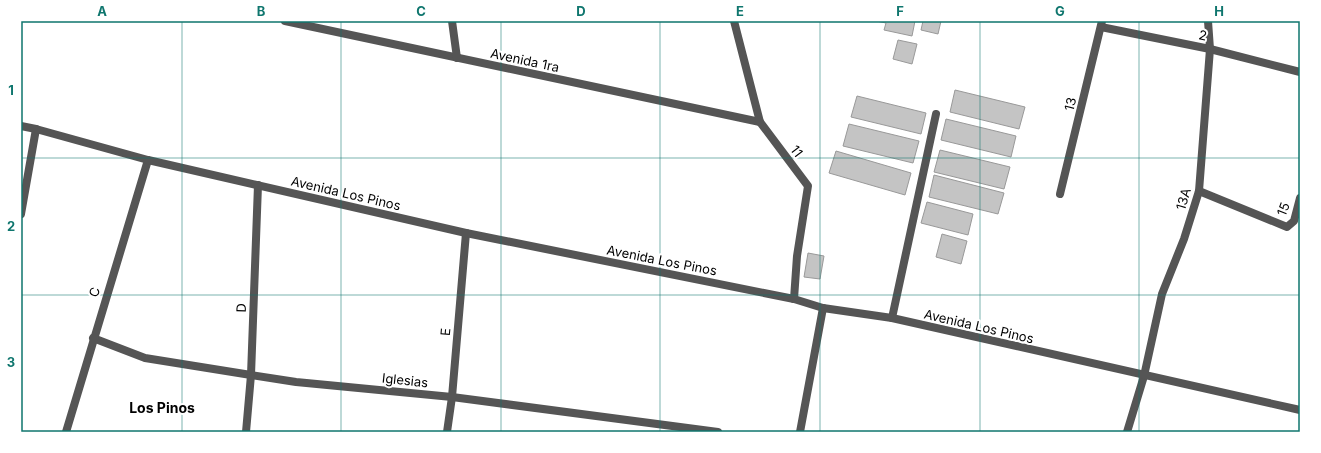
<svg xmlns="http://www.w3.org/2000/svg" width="1321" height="453" viewBox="0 0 1321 453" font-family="Inter,sans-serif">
  <rect width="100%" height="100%" fill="#fff"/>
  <g fill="#c4c4c4" stroke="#999">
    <polygon points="876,21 915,21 912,36 884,30 886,23"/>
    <polygon points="923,21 941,21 938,34 921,30"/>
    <polygon points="898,40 917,44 912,64 893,59"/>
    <polygon points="955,90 1025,107 1019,129 950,112"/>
    <polygon points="857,96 926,113 921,134 851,117"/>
    <polygon points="946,119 1016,136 1011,157 941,140"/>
    <polygon points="849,124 919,141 913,163 843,146"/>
    <polygon points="940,150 1010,167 1004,189 934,172"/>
    <polygon points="836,151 911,173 905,195 829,173"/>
    <polygon points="934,175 1004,193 998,214 929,197"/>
    <polygon points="927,202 973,214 968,235 921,223"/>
    <polygon points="942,234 967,241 961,264 936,257"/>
    <polygon points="808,253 824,256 820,279 804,277"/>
  </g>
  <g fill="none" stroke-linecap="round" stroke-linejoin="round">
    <polyline stroke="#555" stroke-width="8" points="892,318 936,114"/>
    <g stroke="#555" stroke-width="8">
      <polyline points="285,21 760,122"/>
      <polyline points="452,21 457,58"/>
      <polyline points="734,21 760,122 808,186 797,256 794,299"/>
      <polyline points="1101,27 1210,49 1300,72"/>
      <polyline points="1199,191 1287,227 1294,221 1300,198"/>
      <polyline points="1060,194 1102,21"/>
      <polyline points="21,214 36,129"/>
      <polyline points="93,338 145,358 251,375 296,382 452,397 718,432"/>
      <polyline points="66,432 148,160"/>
      <polyline points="246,432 251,375 258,185"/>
      <polyline points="447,432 452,397 466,233"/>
      <polyline points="800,432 823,308"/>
      <polyline points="1127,432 1144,376 1162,294 1184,239 1199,191 1210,49 1208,21"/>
    </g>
    <polyline stroke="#555" stroke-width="8" points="21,126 36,129 148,160 466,233 794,299 823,308 892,318 1300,410"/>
  </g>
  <path fill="none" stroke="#0f766e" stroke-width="1" stroke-opacity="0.55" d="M182,21V432M341,21V432M501,21V432M660,21V432M820,21V432M980,21V432M1139,21V432M21,158H1300M21,295H1300"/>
  <g text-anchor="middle" stroke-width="4" stroke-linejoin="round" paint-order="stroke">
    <g font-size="13" fill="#000" stroke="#fff">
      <text transform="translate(1203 35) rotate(12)" y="5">2</text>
      <text transform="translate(525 60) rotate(12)" y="5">Avenida 1ra</text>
      <text transform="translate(1070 104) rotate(-76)" y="5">13</text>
      <text transform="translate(797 151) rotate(53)" y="5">11</text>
      <text transform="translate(346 193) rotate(13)" y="5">Avenida Los Pinos</text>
      <text transform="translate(1183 199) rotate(-74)" y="5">13A</text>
      <text transform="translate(1283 209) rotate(-69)" y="5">15</text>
      <text transform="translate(662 260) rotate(11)" y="5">Avenida Los Pinos</text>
      <text transform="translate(94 292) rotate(-73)" y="5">C</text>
      <text transform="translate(241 308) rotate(-88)" y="5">D</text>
      <text transform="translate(979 326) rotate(13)" y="5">Avenida Los Pinos</text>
      <text transform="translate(445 332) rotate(-85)" y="5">E</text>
      <text transform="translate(405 380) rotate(6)" y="5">Iglesias</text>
    </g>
    <g font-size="14" font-weight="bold" fill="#000" stroke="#fff">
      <text x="162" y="413">Los Pinos</text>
    </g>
  </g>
  <rect width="1321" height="453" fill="none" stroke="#ffffff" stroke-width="44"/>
  <rect x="22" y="22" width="1277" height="409" fill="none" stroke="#0f766e" stroke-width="1.5"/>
  <g font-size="13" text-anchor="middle" font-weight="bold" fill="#0f766e">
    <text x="102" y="16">A</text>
    <text x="261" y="16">B</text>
    <text x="421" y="16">C</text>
    <text x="581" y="16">D</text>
    <text x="740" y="16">E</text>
    <text x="900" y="16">F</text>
    <text x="1060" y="16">G</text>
    <text x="1219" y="16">H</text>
    <text x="11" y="95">1</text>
    <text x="11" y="231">2</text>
    <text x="11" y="367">3</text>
  </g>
</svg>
